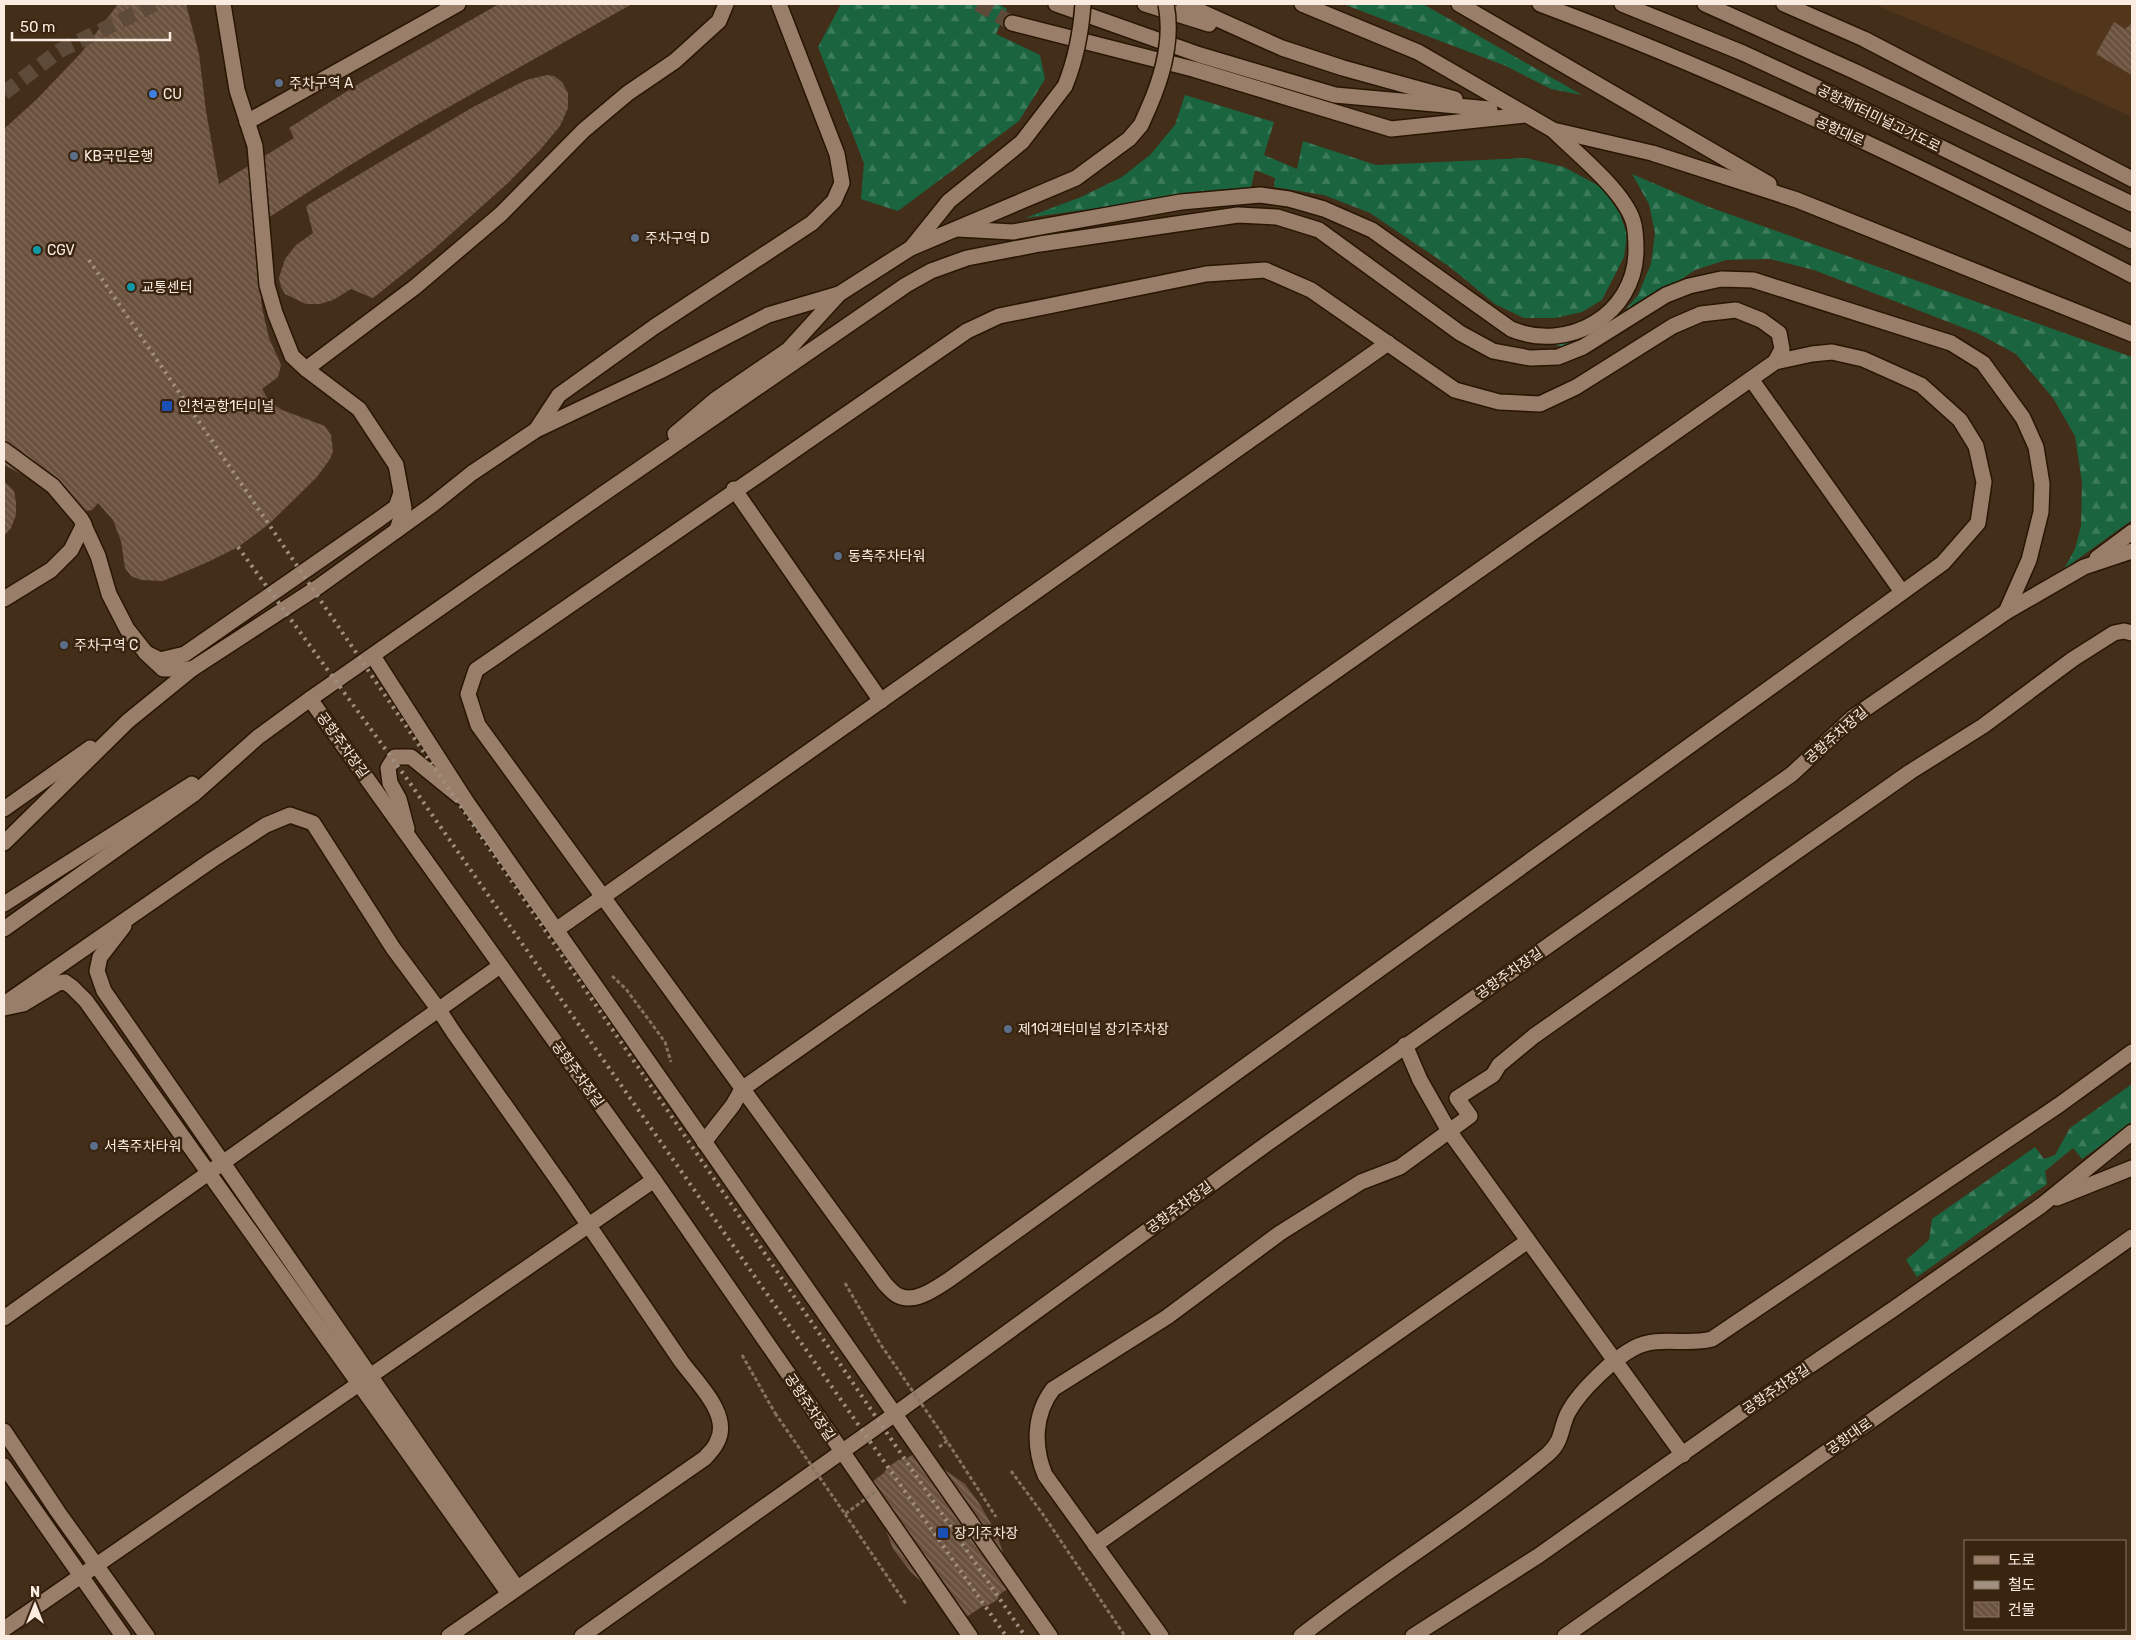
<svg xmlns="http://www.w3.org/2000/svg" width="2136" height="1640" viewBox="0 0 2136 1640" font-family="Rubik,'Noto Sans KR',sans-serif">
  <defs>
    <pattern id="forest-firs" width="22" height="20" patternUnits="userSpaceOnUse" patternTransform="scale(1.25)"><rect width="22" height="20" fill="#1a6540"/><path d="M5 1l3.5 6h-7zM16 11l3.5 6h-7z" fill="#3c7b5b"/></pattern>
    <pattern id="building-back-hatch" width="6" height="6" patternUnits="userSpaceOnUse" patternTransform="scale(1.25)"><rect width="6" height="6" fill="#6a523e"/><path d="M-1 5l2 2M0 0l6 6M5-1l2 2" fill="none" stroke="#806b5a"/></pattern>
  </defs>
  <rect width="100%" height="100%" fill="#432e1a"/>
  <polygon fill="#51361c" points="1874,4 2132,4 2132,117 2015,64"/>
  <g fill="url(#forest-firs)">
    <polygon points="841,4 999,4 1007,9 996,34 1040,55 1045,79 1019,121 898,211 861,199 864,163 818,47"/>
    <polygon points="1343,4 1423,4 1582,95 1551,89 1506,66"/>
    <polygon points="1185,95 1274,122 1264,155 1297,169 1303,141 1376,165 1526,158 1564,167 1603,188 1620,214 1627,234 1624,257 1602,300 1582,312 1555,318 1524,318 1495,304 1450,267 1370,213 1324,195 1274,187 1275,178 1255,170 1251,187 1025,218 1081,197 1122,177 1150,155 1175,125"/>
    <polygon points="1632,174 1709,207 2132,357 2132,520 2064,569 2075,549 2081,526 2082,482 2075,436 2053,398 2016,354 1977,333 1814,270 1770,259 1726,260 1695,270 1585,344 1562,346 1538,343 1565,341 1591,335 1622,314 1638,295 1651,264 1655,233 1649,204"/>
    <polygon points="2132,1084 2132,1123 2082,1159 2073,1148 2045,1171 2047,1184 1917,1277 1906,1260 1929,1240 1932,1219 2035,1147 2044,1159 2055,1155 2070,1128"/>
  </g>
  <g fill="url(#building-back-hatch)">
    <polygon points="118,4 186,4 199,54 206,111 219,184 294,138 289,128 360,83 499,4 632,4 415,126 347,167 254,227 262,308 269,338 281,365 278,377 262,389 269,401 282,410 325,426 331,435 333,451 330,459 317,477 269,524 238,547 208,562 163,581 141,580 131,576 125,568 121,541 113,520 98,503 92,510 85,511 73,508 39,483 4,465 4,129 37,99 81,53"/>
    <polygon points="2114,22 2125,29 2132,23 2132,75 2096,54"/>
    <polygon points="547,75 554,76 562,82 568,93 568,108 560,126 540,150 509,182 433,250 373,298 351,289 333,300 320,304 306,304 285,294 281,287 279,278 285,259 296,245 313,233 306,206 473,107 526,80"/>
    <polygon points="4,481 14,491 16,502 16,515 11,528 4,536"/>
    <polygon points="924,1447 939,1466 965,1484 979,1503 997,1534 1003,1553 1003,1563 1017,1583 1000,1594 997,1600 987,1606 983,1606 962,1620 910,1571 893,1549 869,1484 884,1473 887,1468 898,1460 906,1459"/>
  </g>
  <g fill="none" stroke-linecap="round" stroke-linejoin="round">
    <g stroke="#5e4a38" stroke-width="15" stroke-dasharray="15 8" stroke-linecap="butt">
      <polyline points="978,4 1012,23"/>
      <polyline points="4,93 59,51 155,4"/>
    </g>
    <defs>
      <g id="minor">
        <polyline points="223,4 237,90 255,146 267,285 275,313 292,356 306,369 359,409 396,465 404,508 397,530"/>
        <polyline points="1056,4 1200,55 1335,95 1490,109"/>
        <polyline points="1145,4 1209,24"/>
        <polyline points="1184,4 1282,48 1343,68 1455,99"/>
        <polyline points="1302,4 1418,52 1553,130 1652,153 1797,200 2132,334"/>
        <polyline points="1459,4 1769,184"/>
        <path d="M1540,4C1743,80 1940,175 2132,275"/>
        <polyline points="1622,4 1743,53 1842,99 2132,241"/>
        <polyline points="1705,4 1856,72 2132,204"/>
        <polyline points="1784,4 1864,39 2132,179"/>
        <polyline points="1012,23 1193,69 1391,129 1525,115"/>
        <polyline points="247,122 458,4"/>
        <path d="M958,229L1013,232L1181,202L1260,195L1289,199L1324,209L1372,230L1511,329C1568,353 1635,315 1636,251C1636,241 1636,230 1633,221C1623,190 1577,154 1553,130"/>
        <polyline points="912,247 949,201 1022,142 1065,86"/>
        <polyline points="306,369 415,287 501,214 584,130 628,93 675,61 719,21 726,4"/>
        <polyline points="1751,379 1902,592"/>
        <polyline points="536,430 559,395 654,327 812,223 834,201 842,183 837,154 779,4"/>
        <polyline points="675,434 715,400 788,350 839,294 911,248 1076,178 1129,139 1141,125 1149,107"/>
        <polyline points="4,450 53,486 81,519 98,556 109,594 127,629 146,653 163,669 192,669"/>
        <polyline points="734,489 881,701"/>
        <polyline points="2097,558 2132,532"/>
        <polyline points="4,599 51,570 71,550 84,524"/>
        <polyline points="146,653 160,660 185,654 378,520 396,507 401,493"/>
        <polyline points="373,656 466,801 1050,1636"/>
        <polyline points="310,699 654,1180 970,1636"/>
        <polyline points="4,809 90,748"/>
        <polyline points="407,829 399,799 390,783 388,768 395,757 411,757 459,796"/>
        <polyline points="4,843 128,721 192,669 318,587 432,505 472,473 536,430 660,371 768,315 839,294"/>
        <polyline points="4,904 192,784"/>
        <polyline points="124,926 100,957 97,971 104,991 517,1588"/>
        <polyline points="4,929 194,794 258,737 310,699 603,494 906,285 931,271 967,258 1040,244 1238,215 1277,217 1319,230 1460,333 1493,351 1530,358 1558,357 1583,347 1666,295 1689,286 1721,279 1753,280 1951,343 1983,363 2023,418 2036,447 2042,484 2041,512 2029,560 2006,612"/>
        <polyline points="556,930 1388,343"/>
        <path d="M4,1004L212,860L266,825L290,815L313,823L393,948L439,1010L454,1033L564,1189L681,1361C696,1382 732,1415 717,1442C715,1448 709,1453 705,1458L449,1636"/>
        <polyline points="4,1008 23,1004 58,983 65,982 72,987 86,1001 509,1594"/>
        <polyline points="1405,1045 1420,1080 1449,1131 1683,1455"/>
        <path d="M704,1142L733,1105L742,1089L1775,362L1812,354L1832,352L1863,359L1921,385L1960,420L1976,446L1984,482L1978,523L1943,563L950,1279C936,1288 914,1305 897,1295C893,1293 889,1288 885,1284C749,1098 613,911 478,725L468,694L476,670L967,331L999,316L1206,274L1265,270L1311,290L1455,390L1499,402L1540,404L1576,387L1673,326L1701,314L1736,310L1761,320L1779,333L1782,349L1775,362"/>
        <polyline points="2057,1198 2132,1168"/>
        <polyline points="4,1318 500,966"/>
        <polyline points="4,1431 58,1512 147,1636"/>
        <polyline points="4,1466 123,1636"/>
        <polyline points="1095,1545 1528,1241"/>
        <polyline points="4,1629 654,1180"/>
        <polyline points="582,1636 895,1414 1268,1143 1792,774 1852,718 2006,612 2084,567 2132,551"/>
        <path d="M1161,1636L1045,1475C1033,1446 1034,1414 1053,1389L1167,1317L1280,1233L1361,1182L1400,1167L1470,1116L1457,1098L1493,1075L1499,1065L1534,1036L1910,772L1983,726L2073,659L2114,633L2124,631L2132,633"/>
        <path d="M1301,1636C1381,1573 1469,1520 1548,1454C1564,1440 1560,1426 1569,1411C1580,1391 1613,1359 1634,1348C1658,1335 1687,1346 1712,1339L2059,1105L2132,1052"/>
        <polyline points="1413,1636 1538,1556 1746,1409 1892,1310 2042,1205 2132,1132"/>
        <polyline points="1565,1636 2132,1237"/>
      </g>
    </defs>
    <use href="#minor" stroke="#291503" stroke-width="18"/>
    <g stroke="#867362" stroke-width="3" stroke-dasharray="4 2.5" stroke-linecap="butt">
      <polyline points="612,976 626,989 665,1042 671,1062"/>
      <polyline points="845,1283 881,1345"/>
      <polyline points="742,1355 775,1413"/>
      <polyline points="939,1447 947,1441 996,1517"/>
      <polyline points="1011,1471 1042,1513 1125,1636"/>
      <polyline points="845,1514 906,1604"/>
    </g>
    <use href="#minor" stroke="#997f69" stroke-width="15"/>
    <g stroke="#a19080" stroke-width="4" stroke-dasharray="2.5 5" stroke-linecap="butt">
      <polyline points="89,260 1025,1636"/>
      <polyline points="238,547 405,776 1006,1636"/>
    </g>
    <defs>
      <g id="minor-bridge">
        <path d="M1065,86C1076,59 1081,33 1083,4"/>
        <path d="M1149,107C1163,75 1173,39 1166,4"/>
      </g>
    </defs>
    <use href="#minor-bridge" stroke="#291503" stroke-width="18" stroke-linecap="butt"/>
    <g stroke="#867362" stroke-width="3" stroke-dasharray="4 2.5" stroke-linecap="butt">
      <polyline points="881,1345 947,1441"/>
      <polyline points="775,1413 845,1514 875,1492"/>
    </g>
    <use href="#minor-bridge" stroke="#997f69" stroke-width="15"/>
  </g>
  <g fill="#5c6f8a" stroke="#392410" stroke-width="2">
    <circle cx="279" cy="83" r="5"/>
    <circle cx="74" cy="156" r="5"/>
    <circle cx="635" cy="238" r="5"/>
    <circle cx="838" cy="556" r="5"/>
    <circle cx="64" cy="645" r="5"/>
    <circle cx="1008" cy="1029" r="5"/>
    <circle cx="94" cy="1146" r="5"/>
  </g>
  <circle fill="#3f7fe0" stroke="#392410" stroke-width="2" cx="153" cy="94" r="5"/>
  <g fill="#0f9aa8" stroke="#392410" stroke-width="2">
    <circle cx="37" cy="250" r="5"/>
    <circle cx="131" cy="287" r="5"/>
  </g>
  <g fill="#1a4fb4" stroke="#392410" stroke-width="2">
    <rect x="161" y="400" width="12" height="12" rx="2.5"/>
    <rect x="937" y="1527" width="12" height="12" rx="2.5"/>
  </g>
  <g text-anchor="middle" stroke-width="5" stroke-linejoin="round" paint-order="stroke">
    <g font-size="14" fill="#faece0" stroke="#392410" text-anchor="start">
      <text x="289" y="88">주차구역 A</text>
      <text x="163" y="99">CU</text>
      <text x="84" y="161">KB국민은행</text>
      <text x="645" y="243">주차구역 D</text>
      <text x="47" y="255">CGV</text>
      <text x="141" y="292">교통센터</text>
      <text x="178" y="411">인천공항1터미널</text>
      <text x="848" y="561">동측주차타워</text>
      <text x="74" y="650">주차구역 C</text>
      <text x="1018" y="1034">제1여객터미널 장기주차장</text>
      <text x="104" y="1151">서측주차타워</text>
      <text x="954" y="1538">장기주차장</text>
    </g>
    <g font-size="14" fill="#faece0" stroke="#392410">
      <text transform="translate(1879 118) rotate(26)" y="5">공항제1터미널고가도로</text>
      <text transform="translate(1840 131) rotate(24)" y="5">공항대로</text>
      <text transform="translate(1836 735) rotate(-41)" y="5">공항주차장길</text>
      <text transform="translate(343 745) rotate(54)" y="5">공항주차장길</text>
      <text transform="translate(1509 973) rotate(-35)" y="5">공항주차장길</text>
      <text transform="translate(578 1074) rotate(54)" y="5">공항주차장길</text>
      <text transform="translate(1179 1207) rotate(-36)" y="5">공항주차장길</text>
      <text transform="translate(1776 1389) rotate(-34)" y="5">공항주차장길</text>
      <text transform="translate(810 1407) rotate(56)" y="5">공항주차장길</text>
      <text transform="translate(1849 1436) rotate(-35)" y="5">공항대로</text>
    </g>
  </g>
  <rect width="2136" height="1640" fill="none" stroke="#faece0" stroke-width="10"/>
  <rect x="1964" y="1540" width="162" height="90" fill="#392410" stroke="#867463"/>
  <rect x="1974" y="1556" width="25" height="8" fill="#997f69" stroke="#867463"/>
  <text x="2008" y="1565" font-size="15" fill="#faece0">도로</text>
  <rect x="1974" y="1581" width="25" height="8" fill="#a19080" stroke="#867463"/>
  <text x="2008" y="1590" font-size="15" fill="#faece0">철도</text>
  <rect x="1974" y="1602" width="25" height="15" fill="url(#building-back-hatch)" stroke="#867463"/>
  <text x="2008" y="1615" font-size="15" fill="#faece0">건물</text>
  <g transform="translate(35 1605)" stroke="#392410" stroke-width="4" paint-order="stroke">
  <path d="M0-4L9 19L0 12L-9 19Z" fill="#faece0"/>
  <text y="-8" font-size="14" font-weight="bold" text-anchor="middle" fill="#faece0">N</text>
  </g>
  <path d="M12 32v8h158v-8" fill="none" stroke="#faece0" stroke-width="2.5"/>
  <text x="20" y="32" font-size="15" fill="#faece0" stroke="#392410" stroke-width="4" paint-order="stroke">50 m</text>
</svg>
